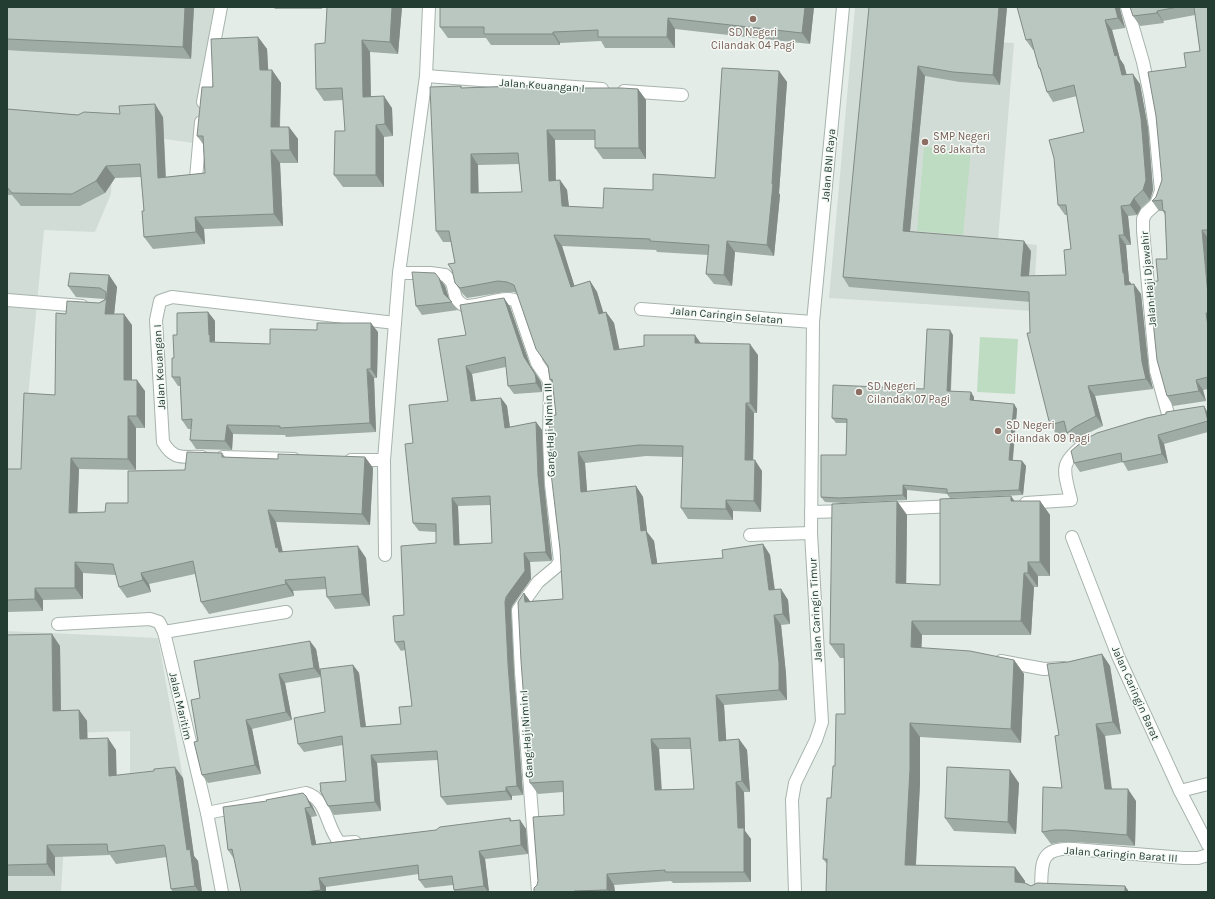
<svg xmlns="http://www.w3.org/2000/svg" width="1215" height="899" viewBox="0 0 1215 899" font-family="Karla,sans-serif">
  <rect width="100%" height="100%" fill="#e4ece7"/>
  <g fill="#d2dcd6">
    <polygon points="7,7 217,7 201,144 113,132 111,194 95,232 44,230 13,555 7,555"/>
    <polygon points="855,7 995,7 994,42 1014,43 998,241 1037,245 1033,311 829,298"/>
    <polygon points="7,631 158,638 183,778 130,780 130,731 71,733 61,892 7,892"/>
  </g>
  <g fill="#bedcc2">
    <polygon points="924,147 971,150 963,235 917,231"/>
    <polygon points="980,337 1018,339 1015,394 977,392"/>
  </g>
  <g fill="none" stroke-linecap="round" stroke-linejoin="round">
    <defs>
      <g id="minor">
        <polyline points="1127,7 1143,62 1150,95 1155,127 1161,191 1156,204 1146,213 1143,219 1143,231 1156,371 1168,414"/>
        <polyline points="426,76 602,89"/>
        <polyline points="624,91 682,95"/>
        <polyline points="203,102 221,7"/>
        <polyline points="196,178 201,122"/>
        <path d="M399,273H430L445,275C447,277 450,280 452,283C456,293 452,299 465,306C479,307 506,294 516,301L537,363L548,379L550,387L549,439L551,484L560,561L556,567L538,582L518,610L521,672L538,892"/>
        <polyline points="7,300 82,306"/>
        <polyline points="641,309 813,322"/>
        <path d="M202,457C183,456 174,461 163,442L156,320L160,301L172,297L395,323"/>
        <polyline points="223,457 294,459"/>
        <polyline points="351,460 384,460"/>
        <path d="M1026,503L1071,500C1064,470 1058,464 1085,444"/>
        <polyline points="886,509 956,506"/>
        <polyline points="811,512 848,511"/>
        <polyline points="750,535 811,533"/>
        <polyline points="1072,537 1118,656 1180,791 1208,845"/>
        <polyline points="385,555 384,460 399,273 426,76 429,7"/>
        <polyline points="58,624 150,619 159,622 164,632 207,813 222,892"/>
        <polyline points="164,632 286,612"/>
        <polyline points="1001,661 1044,669 1064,668"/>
        <polyline points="1180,791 1208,784"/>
        <path d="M207,813L306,793C328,799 326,828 340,843L355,842"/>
        <polyline points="795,892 792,800 795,783 816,740 822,722 811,533 813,322 843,7"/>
        <path d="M1041,892C1042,864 1038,847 1074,849L1184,858H1198L1208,855"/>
      </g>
    </defs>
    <use href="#minor" stroke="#a7b4ad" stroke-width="14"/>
    <use href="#minor" stroke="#fff" stroke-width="12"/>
  </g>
  <g fill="#9faba5" fill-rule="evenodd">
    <polygon points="7,7 194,7 191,59 21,51 7,50"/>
    <polygon points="273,7 322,7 322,9 275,9"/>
    <polygon points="402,7 398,54 370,52 371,97 392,108 393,136 384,137 384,187 343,187 334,175 345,131 343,100 324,101 316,89 325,43"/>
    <polygon points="814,7 810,44 675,29 675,48 605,48 601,41 560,43 560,45 491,45 486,38 448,38 440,27"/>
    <polygon points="869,7 1007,7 1000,85 960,82 925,76 910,232 1031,251 1029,276 1066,275 1071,249 1067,215 1065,215 1058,205 1084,132 1077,96 1053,102 1047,92 1041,72 1039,68 1034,50 1033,50 1026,40 1120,9 1125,28 1112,30 1120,59 1124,65 1127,75 1140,84 1148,128 1153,190 1150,200 1141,208 1137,215 1128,216 1131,245 1126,245 1129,281 1131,284 1141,294 1149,372 1153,389 1095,396 1103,426 1082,436 1074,443 1066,432 1057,435 1050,425 1030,333 1030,302 849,287 843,277"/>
    <polygon points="1130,7 1208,7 1208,389 1203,390 1206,401 1173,406 1167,396 1158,281 1167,259 1165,215 1163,211 1159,211 1152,201 1156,197 1162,180 1186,67 1200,51 1195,15 1163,21 1164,23 1140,26 1133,16"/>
    <polygon points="258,37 267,49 268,70 272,70 281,83 280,127 289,127 298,139 298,163 280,163 283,226 204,229 205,244 153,249 144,237 144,211 141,177 115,178 105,193 80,206 21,206 12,195 7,195 7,109 78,115 163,117 166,177 205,173 203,144 197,136 213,87"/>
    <path d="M779,71L787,82L779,193L780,195L774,256L735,252L732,286L714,284L706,274L708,255L657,252L656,250L562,246L574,286L590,281L597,292L603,313L606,312L614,323L619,350L700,343L758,355L757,413H754L753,460L762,471L761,512L733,511V520L688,519L681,508L683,457L646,456L585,463L587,492L636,486L643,497L647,532L654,541L657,564L723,558L763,544L770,555L775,590L781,589L788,600L790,624L781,625L786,674L787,700L724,705L726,740L739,739L747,750L750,792H744L745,831L751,839V882L673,883L671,881L614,885L615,892H534L564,815L563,792L538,794L530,783L524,593L530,601L563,599L556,415L553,384L550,380L548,366L517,293L514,292H505L467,298L462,293L455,283V263L451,242H443L436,231L461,86L462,88L546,85L548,88L638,89L646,100V159H603L595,148V140H555L556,180H560L567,190L569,207L603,208L653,190L715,178ZM519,164L522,192L478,193V165ZM659,749H691L694,789L662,790Z"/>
    <polygon points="109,275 117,287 114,314 132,325 132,380 145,391 145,428 136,428 136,470 79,469 77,513 105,512 128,503 185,470 222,453 225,457 278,459 365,457 373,468 370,525 276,522 283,552 366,558 370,606 335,609 327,597 326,589 293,591 294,596 209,614 201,602 195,574 149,584 151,592 127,598 119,587 116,575 83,573 83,599 43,600 43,611 7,612 7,469 21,469 55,395 66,314 99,303 105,299 76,297 68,286"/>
    <polygon points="439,278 445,286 449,299 458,310 422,315 416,306"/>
    <path d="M504,298L510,307L530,365L541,382L542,388V392L514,394L508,386L506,367L472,374L476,400L501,398L507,406L510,427L536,422L542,430L544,484L552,559L551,561L530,562L531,579L512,606L511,610L514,673L523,795L512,796V800L447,805L441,797L438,760L377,763L381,811L334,815L328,806L346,781L343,745L304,752L298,744L325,712L353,665L359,673L366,727L401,724L412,706L405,650L401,651L395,642L404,615L436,543V532L419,531L413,523V443L448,401L466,335ZM490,505L492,543L459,544L458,506Z"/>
    <polygon points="208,312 215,321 215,342 270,344 317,330 378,332 377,378 374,378 376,432 286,437 285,435 233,434 232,450 196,449 190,440 191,429 188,429 182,420 180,386 178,386 172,377 177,335"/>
    <polygon points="953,335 951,391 974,397 974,400 1014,404 1017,409 1013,460 1022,461 1026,466 1023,495 950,498 947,494 907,490 907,500 842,503 825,502 821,497 846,455 847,423 836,423 832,418 924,389"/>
    <polygon points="1208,413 1208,432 1164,444 1168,463 1128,471 1123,462 1080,472 1074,463"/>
    <polygon points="897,501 907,515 906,584 940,585 1015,501 1040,501 1050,515 1050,576 1038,576 1038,587 1034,587 1031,635 922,635 921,648 1014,660 1024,674 1021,743 920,737 920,783 916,865 1015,867 1025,881 1025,883 1031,886 1125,886 1129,892 826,892 827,864 823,859 831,798 835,766 845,714 844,658 840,658 830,644"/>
    <polygon points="7,635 60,646 61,710 79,710 87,721 87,739 116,750 116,775 183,778 194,856 198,861 202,892 173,892 171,889 167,857 116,864 110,855 55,857 55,876 7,876"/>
    <polygon points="316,649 321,677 285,683 292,720 252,729 261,774 208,783 202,775 198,741 200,698"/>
    <polygon points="1102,654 1110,666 1121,734 1105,736 1112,789 1136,801 1135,846 1074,842 1062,842 1051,844 1042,832 1062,788 1059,735 1068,662"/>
    <polygon points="1019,783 1016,834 954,831 945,818"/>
    <polygon points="312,805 317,816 311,817 316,844 436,830 510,818 512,821 520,820 526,829 528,854 485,859 489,892 455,892 454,890 453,885 425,888 419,880 419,874 326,887 326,892 241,892 234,859 228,850 223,807"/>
  </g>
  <g fill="#828b86">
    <polygon points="185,7 194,7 191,59 183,47"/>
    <polygon points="392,7 402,7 398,54 390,42"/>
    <polygon points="805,7 814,7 810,44 802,33"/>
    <polygon points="999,7 1007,7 1000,85 993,75"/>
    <polygon points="1115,7 1120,7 1120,9 1125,28 1118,18"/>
    <polygon points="1157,11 1163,21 1164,23 1157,13"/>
    <polygon points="668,18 675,29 675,48 667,37"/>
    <polygon points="1105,20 1112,30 1120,59 1124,65 1129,85 1122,75 1115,56"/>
    <polygon points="553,32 560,43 560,45 553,34"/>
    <polygon points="258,37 267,49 269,83 260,70"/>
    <polygon points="362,40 370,52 371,109 363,97"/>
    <polygon points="918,66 925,76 909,241 903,231"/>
    <polygon points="272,70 281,83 279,139 271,127"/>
    <polygon points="779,71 787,82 779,193 780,195 774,256 767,245 772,184"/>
    <polygon points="1133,74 1140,84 1148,128 1153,190 1150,200 1143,190"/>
    <polygon points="638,89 646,100 646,159 639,148"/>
    <polygon points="384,96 392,108 393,136 385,124"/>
    <polygon points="155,104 163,117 166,190 158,178"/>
    <polygon points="376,125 384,137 384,187 376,175"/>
    <polygon points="289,127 298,139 298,163 290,150"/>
    <polygon points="547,130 555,140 556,192 549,181"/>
    <polygon points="271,150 280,163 283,226 274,214"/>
    <polygon points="471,154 478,165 479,204 471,193"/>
    <polygon points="106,166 115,178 105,193 96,181"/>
    <polygon points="560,180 567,190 570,217 562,206"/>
    <polygon points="1134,198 1141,208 1137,215 1130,205"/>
    <polygon points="1121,206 1128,216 1131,245 1124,235"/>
    <polygon points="195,217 204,229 205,244 196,232"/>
    <polygon points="1202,230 1208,238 1208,295"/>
    <polygon points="554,235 562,246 578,297 571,287"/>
    <polygon points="1119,235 1126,245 1129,281 1131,283 1132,295 1125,285 1123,273"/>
    <polygon points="727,241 735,252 732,286 724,275"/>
    <polygon points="1024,241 1031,251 1028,286 1021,276"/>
    <polygon points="109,275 117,287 113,325 105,314"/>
    <polygon points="439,278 445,286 450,302 444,294"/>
    <polygon points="590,281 597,292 607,324 599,314"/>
    <polygon points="1134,284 1141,294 1149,372 1153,389 1146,379 1142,362"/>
    <polygon points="504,298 510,307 530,365 541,382 542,388 542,392 536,383 524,357"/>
    <polygon points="208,312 215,321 215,341 210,342 209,335"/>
    <polygon points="606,312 614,323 622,361 614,350"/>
    <polygon points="124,314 132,325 132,391 124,380"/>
    <polygon points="371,323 378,332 377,378 371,369"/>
    <polygon points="950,330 953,335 950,396 947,391"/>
    <polygon points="695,335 702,345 695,343"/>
    <polygon points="750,344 758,355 757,413 750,403"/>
    <polygon points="466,366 472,374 477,409 471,401"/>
    <polygon points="367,369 374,378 376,432 370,423"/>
    <polygon points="137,380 145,391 145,428 137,416"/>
    <polygon points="1196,380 1203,390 1206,401 1199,391"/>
    <polygon points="1088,386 1095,396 1103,426 1096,416"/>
    <polygon points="971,392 974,397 974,405 970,400"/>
    <polygon points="501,398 507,406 511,436 505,428"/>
    <polygon points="746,403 754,413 753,470 745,460"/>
    <polygon points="1014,404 1017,409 1012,465 1009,460"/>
    <polygon points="1204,406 1208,413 1208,422 1208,421"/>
    <polygon points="128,416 136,428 136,470 128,459"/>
    <polygon points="536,422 542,430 544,484 552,559 551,561 545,552 538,476"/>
    <polygon points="227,425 233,434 232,450 225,441"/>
    <polygon points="1158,435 1164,444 1168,463 1162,454"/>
    <polygon points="578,452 585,463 588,503 581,492"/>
    <polygon points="365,457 373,468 370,525 362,514"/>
    <polygon points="71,458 79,469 77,524 69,513"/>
    <polygon points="755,460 762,471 761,512 754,501"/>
    <polygon points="1022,461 1026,466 1023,495 1019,490"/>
    <polygon points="903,485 907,490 907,500 903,495"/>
    <polygon points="636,486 643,497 647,532 654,541 659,575 652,564 641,531"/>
    <polygon points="1011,496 1021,510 1011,501"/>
    <polygon points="452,498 458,506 460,553 454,545"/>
    <polygon points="726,500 733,511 733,520 726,509"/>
    <polygon points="897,501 907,515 906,597 896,583"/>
    <polygon points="1040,501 1050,515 1050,576 1040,562"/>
    <polygon points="268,510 276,522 283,554 287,564 276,548"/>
    <polygon points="763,544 770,555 776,601 769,590"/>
    <polygon points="358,546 366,558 370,606 362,594"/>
    <polygon points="524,553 530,562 531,579 512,606 511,610 514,673 523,795 517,786 508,664 505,602"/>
    <polygon points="75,562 83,573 83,599 75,588"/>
    <polygon points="1028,562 1038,576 1038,587 1028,573"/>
    <polygon points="141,573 149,584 151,592 143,580"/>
    <polygon points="1024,573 1034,587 1031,635 1021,621"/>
    <polygon points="285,580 293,591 294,596 286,584"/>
    <polygon points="35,588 43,600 43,611 35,599"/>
    <polygon points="781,589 788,600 790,624 783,614"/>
    <polygon points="524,593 532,604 525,602"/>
    <polygon points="774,615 781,625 786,674 787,700 779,690"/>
    <polygon points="912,621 922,635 921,661 911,647"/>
    <polygon points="52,634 60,646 61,722 53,711"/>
    <polygon points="310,641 316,649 321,677 314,668"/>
    <polygon points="1102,654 1110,666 1121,734 1113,722"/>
    <polygon points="1014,660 1024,674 1021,743 1011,729"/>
    <polygon points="353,665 359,673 367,736 361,727"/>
    <polygon points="279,674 285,683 292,720 286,712"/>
    <polygon points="716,695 724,705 727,752 719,741"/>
    <polygon points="79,710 87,721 88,750 80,739"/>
    <polygon points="246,720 252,729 261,774 255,765"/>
    <polygon points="910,723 920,737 920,783 915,879 905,865"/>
    <polygon points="1096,724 1105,736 1113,801 1105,789"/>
    <polygon points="108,738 116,750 117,788 109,776"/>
    <polygon points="651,739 659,749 662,801 655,790"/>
    <polygon points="739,739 747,750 750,792 742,781"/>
    <polygon points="371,755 377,763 381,811 375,802"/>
    <polygon points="175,767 183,778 194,856 198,861 202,892 199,892 195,886 187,850"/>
    <polygon points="1010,770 1019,783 1016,834 1008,822"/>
    <polygon points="736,782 744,792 745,831 751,839 751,882 744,872 738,828"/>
    <polygon points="506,787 512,796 512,800 506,791"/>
    <polygon points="1128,789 1136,801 1135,846 1127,835"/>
    <polygon points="306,796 312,805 317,816 311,807"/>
    <polygon points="305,808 311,817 318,854 312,845"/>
    <polygon points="520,820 526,829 528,854 521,845"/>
    <polygon points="47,845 55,857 55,876 47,864"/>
    <polygon points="479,851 485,859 489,892 488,892 484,886"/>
    <polygon points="1015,867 1025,881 1024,892 1015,882"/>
    <polygon points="607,874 614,885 615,892 609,892 607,890"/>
    <polygon points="319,878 326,887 326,892 323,892 321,890"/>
    <polygon points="1125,886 1129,892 1125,892"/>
  </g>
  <g fill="#b9c7c0" stroke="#828b86" fill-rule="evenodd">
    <polygon points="7,7 185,7 183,47 7,39"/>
    <polygon points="327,7 392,7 390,42 362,40 363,97 384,96 385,124 376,125 376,175 334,175 335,131 345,131 342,88 316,89 315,44 325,43"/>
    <polygon points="440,7 805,7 802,33 668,18 667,37 598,37 598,30 553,32 553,34 484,34 484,27 440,27"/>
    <polygon points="869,7 999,7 993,75 953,72 918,66 903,231 1024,241 1021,276 1066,275 1064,250 1071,249 1066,205 1058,205 1054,158 1049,140 1084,132 1074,85 1047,92 1040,68 1039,68 1031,39 1026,40 1017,7 1115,7 1118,18 1105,20 1115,56 1117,55 1122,75 1133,74 1141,118 1146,180 1143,190 1134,198 1130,205 1121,206 1124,235 1119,235 1123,273 1124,273 1125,285 1134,284 1142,362 1146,379 1088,386 1096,416 1075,427 1067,433 1064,421 1050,425 1027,333 1030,333 1029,292 843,277"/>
    <polygon points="1130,7 1178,7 1157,11 1157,13 1133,16"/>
    <polygon points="1194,7 1208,7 1208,230 1202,230 1208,295 1208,313 1206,313 1208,326 1208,377 1196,380 1199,391 1167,396 1157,360 1149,282 1158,281 1156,259 1167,259 1165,211 1163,211 1162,200 1152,201 1156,197 1162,180 1156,116 1148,72 1186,67 1184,53 1200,51"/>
    <polygon points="258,37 260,70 272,70 271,127 289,127 290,150 271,150 274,214 195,217 196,232 144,237 142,211 144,211 140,164 106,166 96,181 72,194 12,193 7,187 7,109 78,115 84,112 120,114 119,106 155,104 158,178 205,173 203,136 197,136 202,87 213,87 211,39"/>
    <path d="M722,68L779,71L772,184H773L767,245L727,241L724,275L706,274L709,245L650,241V239L554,235L571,287L590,281L599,314L606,312L614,350L644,346V335H695V343L750,344V403H746L745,460H755L754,501L726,500V509L681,508L683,446L639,445L578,452L581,492L636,486L641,531L646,530L652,564L723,558L722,550L763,544L769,590L781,589L783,614L774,615L779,663V690L716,695L719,741L739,739L742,781L736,782L738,828H744V872H665V870L607,874V890L574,891V892H534V888L537,885L538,881L533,817L564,815L563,781L530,783L521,661L518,602L524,593L525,602L563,599L560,549L551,473L549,416L556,415L552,379L550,380L548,366L536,349L514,285L507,282L498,281L460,288L455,283L452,270L448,264L455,263L449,231H436L430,87L461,86V88L546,85V88H621L638,89L639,148H595V130H547L549,181L560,180L562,206L603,208L604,188L653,190V174L715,178ZM518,153L522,192L471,193V154ZM690,738L694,789L655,790L651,739Z"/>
    <polygon points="412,272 435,273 439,278 444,294 452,302 416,306"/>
    <polygon points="70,273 109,275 105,314 124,314 124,380 137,380 137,416 128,416 128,459 71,458 69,513 105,512 106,503 128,503 128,471 185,470 187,452 222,453 222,457 278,459 278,454 365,457 362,514 268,510 276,548 278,547 279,552 358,546 362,594 327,597 325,577 285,580 286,584 201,602 193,561 141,573 143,580 119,587 113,564 75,562 75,588 35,588 35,599 7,600 7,469 21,469 24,393 55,395 56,313 66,314 67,301 99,303 105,300 106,297 106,292 100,288 68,286"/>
    <path d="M504,298L524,357L535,374L536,379V383L508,386L505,357L466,366L471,401L501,398L505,428L536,422L538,476L546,551L545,552L524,553L525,571L506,597L505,602L508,664L517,786L506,787V791L441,797L437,751L371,755L375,802L328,806L320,790H321L320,783L346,781L342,736L298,744L294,718L325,712L320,669L353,665L361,727L401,724L399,707L412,706L404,641L395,642L393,616L404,615L401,546L436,543V524L413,523L405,444L413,443L409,405L448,401L438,339L466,335L460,305ZM490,496L492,543L454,545L452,498Z"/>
    <polygon points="208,312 209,335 210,335 210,342 270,344 270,329 317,330 317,323 371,323 371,369 367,369 370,423 280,428 280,426 227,425 225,441 190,440 192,419 182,420 180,377 172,377 172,358 174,358 173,335 177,335 177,313"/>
    <polygon points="927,329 950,330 947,391 971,392 970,400 1014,404 1009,460 1022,461 1019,490 947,493 947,489 903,485 903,495 839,498 821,497 821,455 846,455 847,419 832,418 833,385 924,389"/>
    <polygon points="1204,406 1208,421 1158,435 1162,454 1122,462 1121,453 1074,463 1071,451 1084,440 1097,433 1147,418 1166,414 1166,412"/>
    <polygon points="1011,496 1011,501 1040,501 1040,562 1028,562 1028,573 1024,573 1021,621 912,621 911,647 970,651 1014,660 1011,729 910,723 910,769 905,865 1015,867 1015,882 1025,883 1031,886 1037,883 1125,886 1125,892 826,892 827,859 823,859 827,798 831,798 833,766 835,766 836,714 845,714 844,644 830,644 832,504 897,501 896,583 940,585 940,499"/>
    <polygon points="52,634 53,711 79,710 80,739 108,738 109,776 154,771 154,769 175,767 187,850 190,849 195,886 171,889 165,847 164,845 108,852 107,844 47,845 47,864 7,865 7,635"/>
    <polygon points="310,641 314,668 279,674 286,712 246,720 255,765 202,775 194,742 198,741 191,700 200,698 194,661"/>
    <polygon points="1102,654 1113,722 1096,724 1105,789 1128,789 1127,835 1066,830 1054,830 1042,832 1043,787 1062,788 1055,736 1059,735 1047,664 1068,662"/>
    <polygon points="947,767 1010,770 1008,822 945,818"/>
    <polygon points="303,793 306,796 311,807 305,808 312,845 436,830 440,827 510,818 510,821 520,820 521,845 479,851 484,886 454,890 452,876 419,880 418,865 319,878 321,890 305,892 241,892 232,849 228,850 223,807 267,801 266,800"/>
  </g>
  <g fill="#8d6e63" stroke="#f4f9f6" stroke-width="1.5">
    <circle cx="753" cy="19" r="4"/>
    <circle cx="925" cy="142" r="4"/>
    <circle cx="859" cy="392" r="4"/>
    <circle cx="998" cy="431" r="4"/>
  </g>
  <g text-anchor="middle" stroke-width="3" stroke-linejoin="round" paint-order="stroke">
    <g font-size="11" fill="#785e54" stroke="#f4f9f6" text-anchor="start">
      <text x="753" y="36" text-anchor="middle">SD Negeri<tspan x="753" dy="13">Cilandak 04 Pagi</tspan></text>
      <text x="933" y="140">SMP Negeri<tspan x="933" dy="13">86 Jakarta</tspan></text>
      <text x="867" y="390">SD Negeri<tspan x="867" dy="13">Cilandak 07 Pagi</tspan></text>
      <text x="1006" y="429">SD Negeri<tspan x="1006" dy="13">Cilandak 09 Pagi</tspan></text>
    </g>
    <g font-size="11" fill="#243d32" stroke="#f4f9f6">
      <text transform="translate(542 85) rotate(4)" y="4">Jalan Keuangan I</text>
      <text transform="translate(828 165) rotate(-85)" y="4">Jalan BNI Raya</text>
      <text transform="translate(1148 279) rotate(-95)" y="4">Jalan Haji Djawahir</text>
      <text transform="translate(727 315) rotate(5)" y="4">Jalan Caringin Selatan</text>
      <text transform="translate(159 367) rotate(-93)" y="4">Jalan Keuangan I</text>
      <text transform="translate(549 430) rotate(-92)" y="4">Gang Haji Nimin III</text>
      <text transform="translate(815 610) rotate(-93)" y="4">Jalan Caringin Timur</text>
      <text transform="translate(1136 693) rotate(66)" y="4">Jalan Caringin Barat</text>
      <text transform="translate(181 706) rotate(77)" y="4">Jalan Maritim</text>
      <text transform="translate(526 734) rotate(-94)" y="4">Gang Haji Nimin I</text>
      <text transform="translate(1121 854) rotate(4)" y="4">Jalan Caringin Barat III</text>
    </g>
  </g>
  <rect width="1215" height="899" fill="none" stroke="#243d32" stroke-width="16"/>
</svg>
